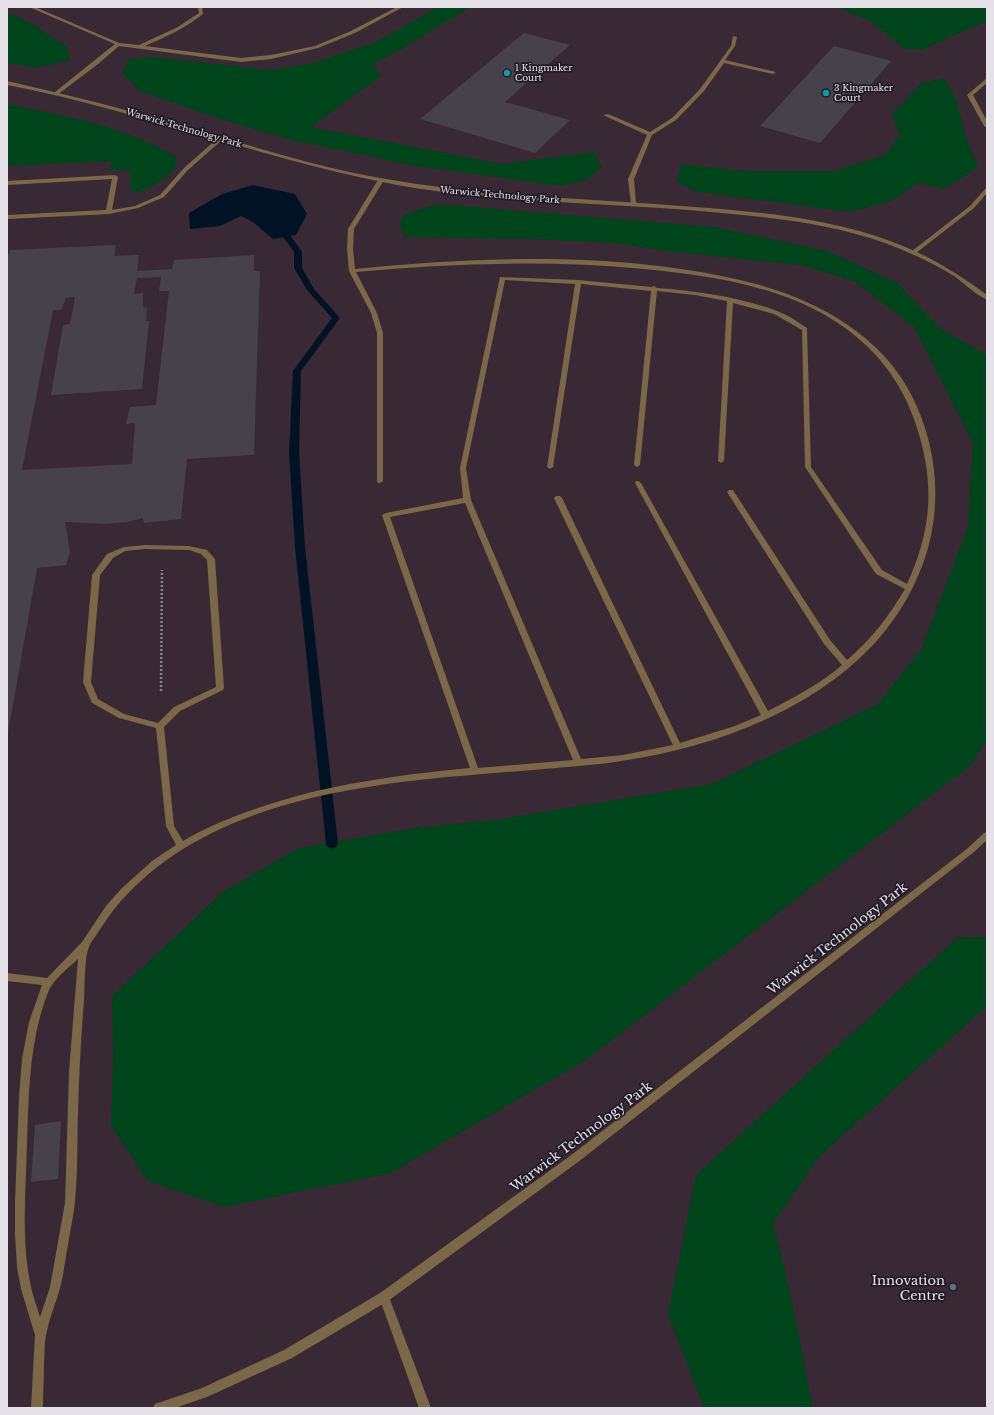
<svg xmlns="http://www.w3.org/2000/svg" width="994" height="1415" viewBox="0 0 994 1415" font-family="'Libre Baskerville',serif">
  <rect width="100%" height="100%" fill="#2b252f"/>
  <rect fill="#392934" x="7" y="7" width="980" height="1401"/>
  <g fill="#00441c">
    <polygon points="438,7 470,7 404,48 373,64 381,76 311,127 502,164 594,152 602,167 587,180 561,186 416,166 291,140 211,116 140,91 122,72 130,59 153,57 271,70 309,64 374,43"/>
    <polygon points="836,7 987,7 987,22 975,26 922,50 903,48 869,20"/>
    <polygon points="7,12 34,25 67,47 70,60 36,68 7,63"/>
    <polygon points="944,78 955,96 967,141 978,167 944,189 919,183 891,201 850,212 698,192 677,182 681,164 745,171 835,171 885,155 900,135 892,114 922,83"/>
    <path d="M7,104C65,116 126,126 177,158L174,171L154,185L137,193L130,190V170H109L112,161L7,166Z"/>
    <polygon points="437,204 714,227 827,251 896,282 941,329 987,355 987,739 971,765 586,1060 391,1173 225,1207 148,1181 111,1126 113,1054 112,996 224,891 299,848 422,827 493,820 712,784 878,704 921,650 968,527 973,443 914,327 856,282 801,265 674,252 614,243 533,239 404,237 400,223 405,214"/>
    <polygon points="958,937 987,937 987,1006 820,1156 773,1223 792,1300 813,1408 704,1408 668,1314 696,1175"/>
  </g>
  <polygon fill="#011224" points="253,185 295,194 307,214 296,235 273,239 253,222 241,216 220,226 190,229 189,213 222,194"/>
  <g fill="none" stroke-linecap="round" stroke-linejoin="round">
    <polygon fill="#011224" fill-rule="evenodd" points="284,235 290,235 302,252 302,268 314,289 340,318 301,371 299,452 305,547 338,844 336,847 332,849 328,847 326,844 295,547 289,452 293,371 332,318 307,290 294,268 294,252 283,237"/>
  </g>
  <g fill="#47414b" fill-rule="evenodd">
    <polygon points="524,33 570,45 505,102 570,120 535,153 420,119"/>
    <polygon points="834,46 891,61 820,143 760,126"/>
    <path d="M116,245L114,256L139,255L137,271L172,269L174,260L254,255V271H260L254,455L187,459L181,519L144,523L143,518L127,522L104,524L65,522L70,552L66,565L37,568L7,739V254H9L10,250ZM161,277L159,291H169L156,405L130,407L126,424L135,423L132,464L22,470L53,310H61L66,298L75,297L70,324L63,325L51,395L142,389L149,321H146L147,308L143,307V293L134,294L137,278Z"/>
    <polygon points="61,1121 58,1179 31,1182 35,1125"/>
  </g>
  <g fill="none" stroke-linecap="round" stroke-linejoin="round">
    <polyline stroke="#89848d" stroke-width="2.5" stroke-dasharray="2 2" stroke-linecap="butt" points="161,691 162,570"/>
    <g fill="#7b6849" fill-rule="evenodd">
      <path d="M29,7H35L119,43L139,45L178,27L199,13L198,7H202L203,14C185,28 166,37 145,46L241,58L271,55L315,46L351,31L397,7H403L355,33L318,48L271,59L241,62L119,46L98,64L57,95L55,94V92L115,44Z"/>
      <polygon points="733,36 737,37 735,46 725,60 776,72 773,74 724,63 704,91 676,120 652,135 634,179 636,203 631,204 628,179 647,135 603,115 608,114 650,132 672,118 700,89 731,46"/>
      <polygon points="987,78 987,83 973,95 987,121 987,128 984,126 967,95"/>
      <polygon points="218,138 223,139 188,170 164,197 138,208 109,214 7,219 7,215 106,210 112,179 7,185 7,181 115,175 118,177 112,210 135,206 160,195 184,168"/>
      <path d="M381,178L384,180L354,229L353,249L355,269C483,256 627,251 752,283C815,299 880,334 911,394C940,450 944,518 918,576C896,628 856,668 808,697C752,731 687,751 621,761C592,766 562,767 533,770C395,781 219,790 121,901C111,912 103,925 95,937C93,940 90,943 89,947C84,959 85,987 84,1001C81,1038 79,1075 78,1112C77,1142 78,1172 75,1201C74,1215 70,1230 68,1245C65,1259 64,1274 60,1288C56,1303 50,1316 47,1331C44,1341 45,1353 44,1364C44,1378 43,1393 43,1408H31L35,1335L21,1289L17,1267L15,1235V1202L19,1097L22,1059L29,1022L42,985L7,981V973L47,978L82,942L106,906L121,889L152,861L176,845L166,826L156,728L119,718L92,703L83,682L92,575L107,554L124,547L145,545L189,546L207,550L215,559L224,688L223,690L180,711L164,727L174,826L183,841C206,827 232,817 258,808C327,784 398,775 470,768L382,515L386,513L463,498L460,468L500,277L578,280L652,287L654,286L657,288C697,291 740,297 777,311C788,315 798,322 807,328L811,467L882,570L907,584C931,532 935,486 918,431C903,381 874,345 830,318C775,285 707,275 644,269C548,260 452,263 356,272L377,313L383,333V481L380,483H378L377,481V333L371,313L349,271L347,249L348,229L378,180ZM505,280L575,284L547,467L550,469L553,467L581,284L651,291L634,465L637,467L640,465L657,291L695,295L727,301L718,461L721,463L724,461L733,303L774,314L802,330L805,467L876,574L905,589C889,616 871,640 847,660L830,640L733,490H729L727,492L824,644L842,665C820,684 793,698 768,711L641,483L638,481H636L635,483L761,715L735,726L680,743L562,498L560,496H556L554,498L673,745L623,755L581,759L471,500L466,468ZM465,503L573,760L478,768L390,517ZM145,549L189,550L201,554L207,560L216,687L174,707L158,723L124,714L98,699L91,682L100,575L113,558L125,551ZM78,959L69,1072L65,1203L50,1287L40,1317C37,1306 32,1294 30,1282C21,1237 26,1189 27,1143C29,1091 29,1039 49,990C55,978 68,968 78,959Z"/>
      <polygon points="987,188 987,193 974,208 916,253 912,253 912,251 970,206 985,189"/>
      <polygon points="384,1292 388,1293 389,1297 431,1408 419,1408 379,1297 380,1293"/>
    </g>
    <g fill="#7b6849" fill-rule="evenodd">
      <path d="M7,81C70,95 132,111 194,129C257,148 321,168 386,179C488,197 592,198 695,207C760,212 827,218 890,241C926,254 956,272 987,295V300C975,294 965,284 954,276C933,263 909,252 885,243C829,223 769,217 711,212C614,203 517,203 421,189C327,174 237,144 145,119C100,106 54,94 7,85Z"/>
      <polygon points="987,832 987,840 974,852 578,1162 388,1301 292,1358 207,1397 175,1408 153,1408 155,1404 202,1388 284,1350 380,1293 570,1156 968,848 984,833"/>
    </g>
  </g>
  <g fill="#0f9aa8" stroke="#211b25" stroke-width="1.5">
    <circle cx="507" cy="73" r="4"/>
    <circle cx="826" cy="93" r="4"/>
  </g>
  <circle fill="#5c6f8a" stroke="#211b25" stroke-width="1.5" cx="953" cy="1287" r="4"/>
  <g text-anchor="middle" stroke-width="3.5" stroke-linejoin="round" paint-order="stroke">
    <g font-size="9" fill="#e5e1e8" stroke="#211b25" text-anchor="start">
      <text x="515" y="71">1 Kingmaker<tspan x="515" dy="10">Court</tspan></text>
      <text x="834" y="91">3 Kingmaker<tspan x="834" dy="10">Court</tspan></text>
    </g>
    <g font-size="9" fill="#e5e1e8" stroke="#211b25">
      <text transform="translate(184 128) rotate(16)" y="3">Warwick Technology Park</text>
      <text transform="translate(500 195) rotate(5)" y="3">Warwick Technology Park</text>
    </g>
    <g font-size="13" fill="#e5e1e8" stroke="#211b25">
      <text transform="translate(837 938) rotate(-38)" y="5">Warwick Technology Park</text>
      <text transform="translate(581 1136) rotate(-37)" y="5">Warwick Technology Park</text>
    </g>
    <g font-size="13" fill="#e5e1e8" stroke="#211b25" text-anchor="end">
      <text x="945" y="1285">Innovation<tspan x="945" dy="15">Centre</tspan></text>
    </g>
  </g>
  <rect width="994" height="1415" fill="none" stroke="#e5e1e8" stroke-width="16"/>
</svg>
